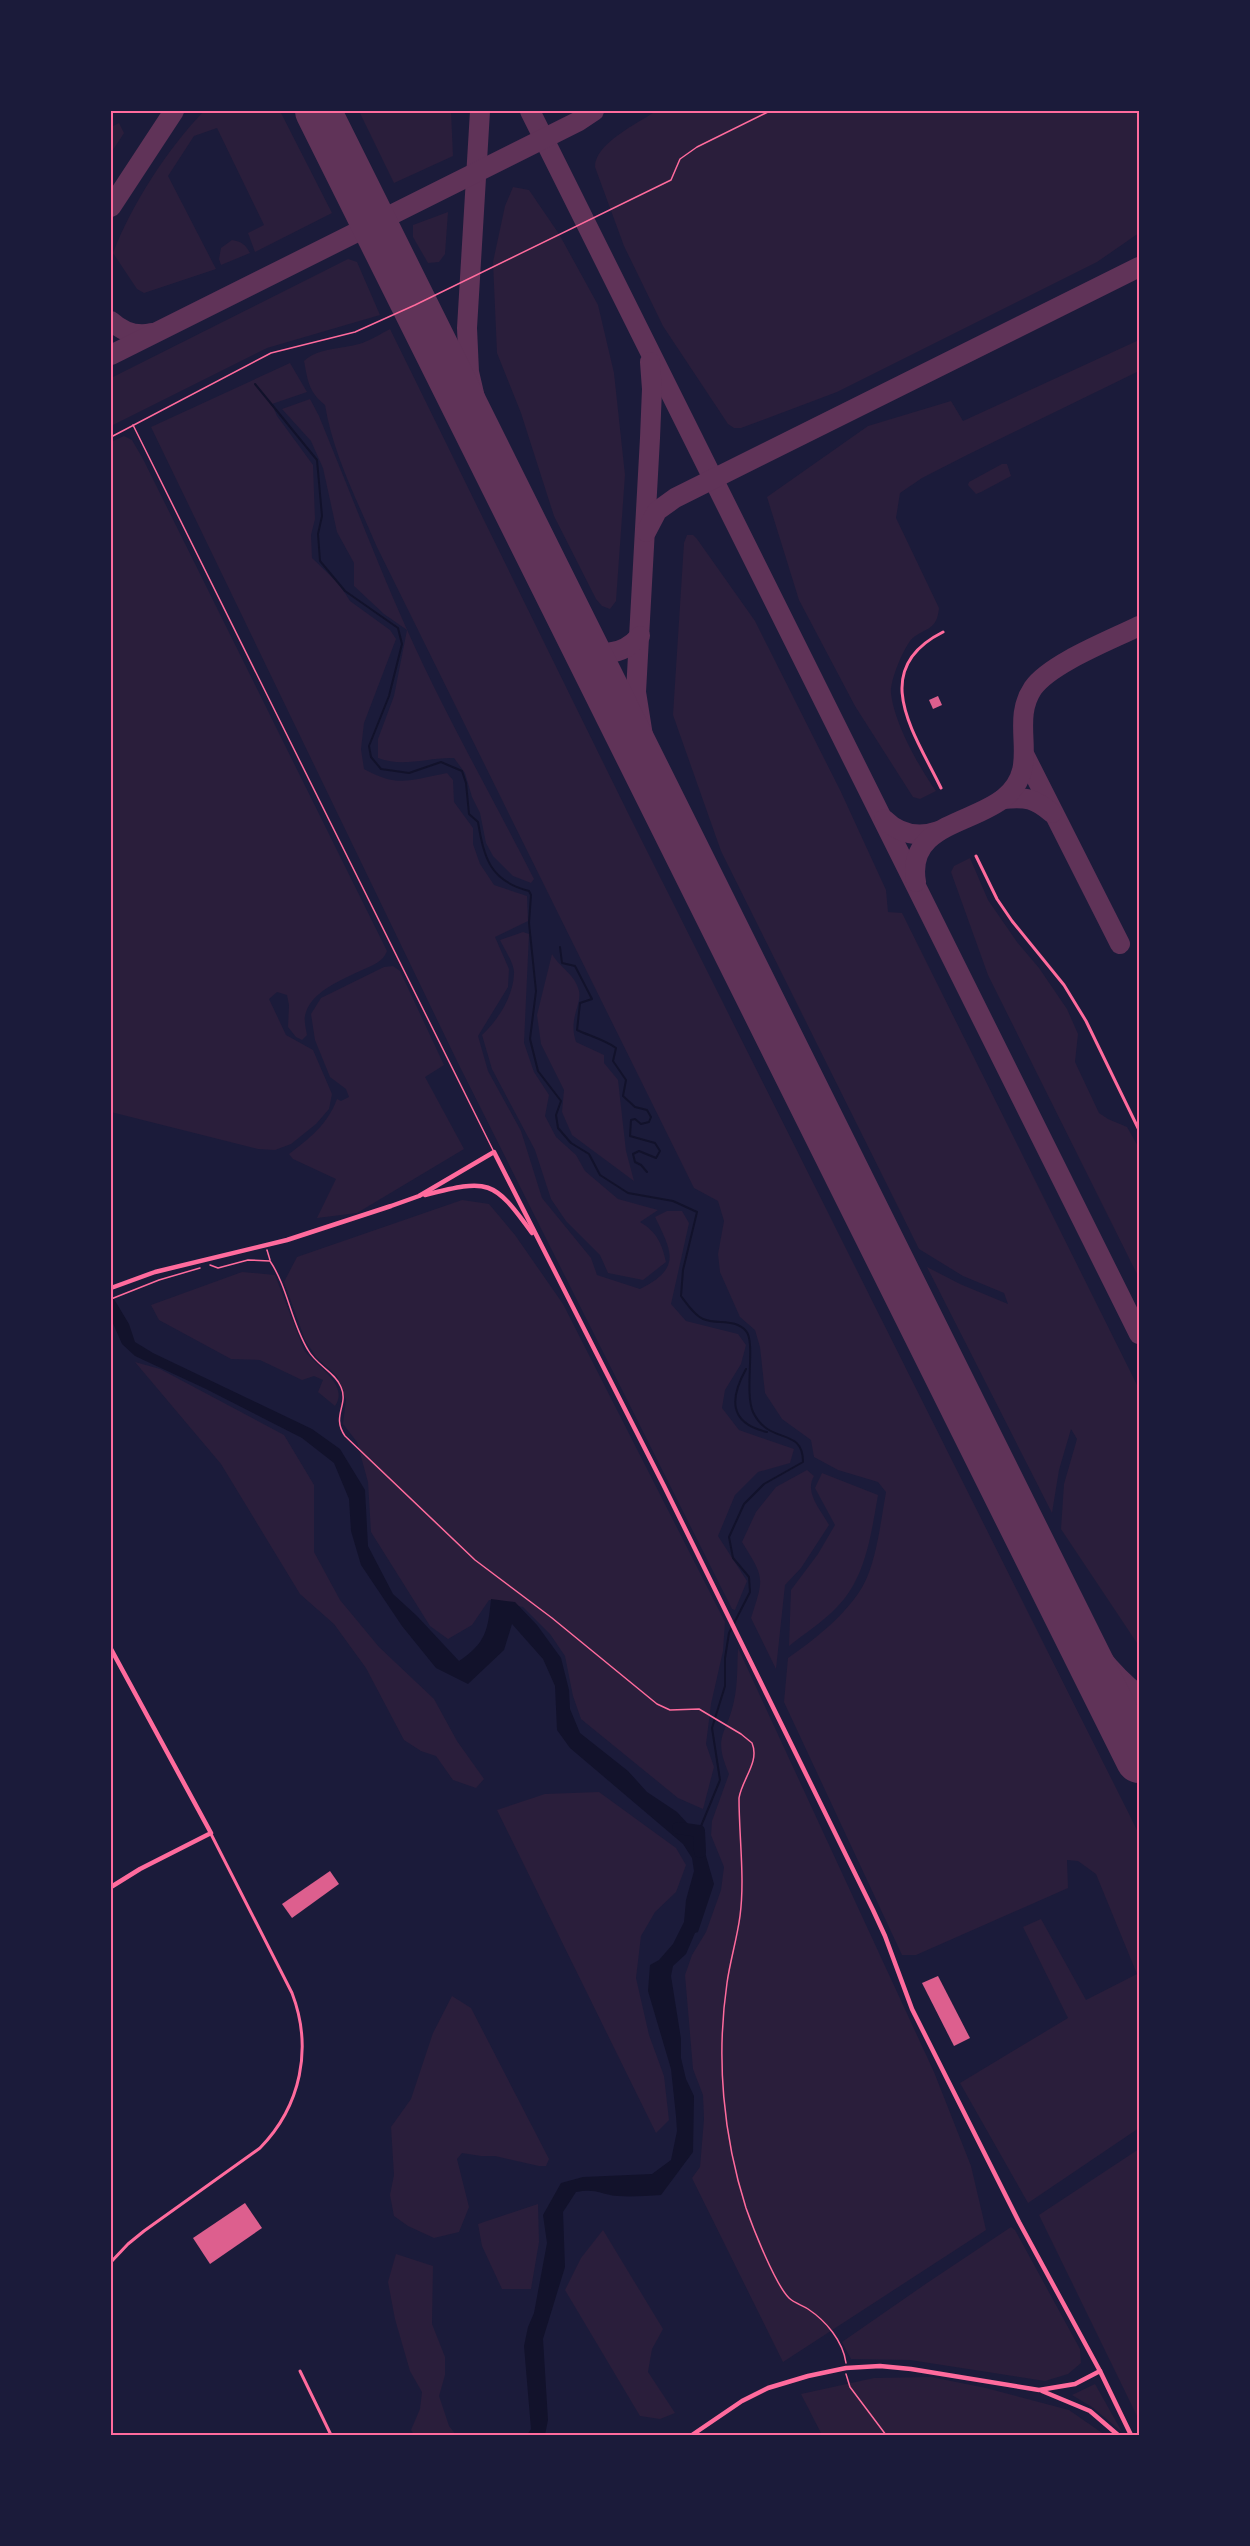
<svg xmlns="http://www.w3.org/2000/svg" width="1250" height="2546" viewBox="0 0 1250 2546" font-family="Commissioner,sans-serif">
  <rect width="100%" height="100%" fill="#1b1b3a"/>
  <g fill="#2a1e3b">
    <path d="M204,111H280L332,213L255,252L248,233L264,225L217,128L194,136L168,176L216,269L144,293L137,289L113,253C132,204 168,148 204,111Z"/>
    <polygon points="359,111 451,111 453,156 394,183"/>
    <path d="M656,111H1139V233L1097,262L837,392L741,428H734L728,424L663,326L624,246L595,167C595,143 637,124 656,111Z"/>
    <polygon points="119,123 124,133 111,153 111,127"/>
    <polygon points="513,187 529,190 559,234 598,305 614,373 625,475 616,601 610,609 602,606 596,599 554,516 521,413 497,353 493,262 505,206"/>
    <polygon points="448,212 445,254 439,262 428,263 413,237 413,225"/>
    <path d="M232,240C242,242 245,244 250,253L221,265L219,259L221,248Z"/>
    <polygon points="348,259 357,262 380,315 267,348 111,426 111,378"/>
    <path d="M390,329L627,811L1139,1834V2128L1028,2203L960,2083L1068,2018L1023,1927L1041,1919L1086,2000L1137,1974L1096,1874L1078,1861L1067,1860L1068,1888L916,1955H902L784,1702L788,1658C816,1639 856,1607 868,1575C878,1549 881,1520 886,1492L878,1482L838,1470L814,1457L811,1440L782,1419L765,1393L760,1347L755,1330L740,1317L720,1272L718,1254L724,1221L718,1201L694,1188L376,545C357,500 333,454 325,405C309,392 308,382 304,361C318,348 341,349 359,344C370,341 380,334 390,329Z"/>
    <path d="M1139,340V371L967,455L922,478L900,493L896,518L939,608C937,633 922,627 910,641C902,652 890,681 891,693C894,723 919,767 936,791L920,799L913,797L855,706L799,600L767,497L868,426L951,401L963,421Z"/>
    <path d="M290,363L307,392L272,404L277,416L313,465L315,519L311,535L312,558L339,584L350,601L390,630L396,639L364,723L361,749L364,769C398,788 411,780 447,773L453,780L454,802L473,828V844L480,864L494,885L527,896L528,921L495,937L509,969L508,987L478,1036L488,1071L521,1131L542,1198L591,1258L597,1275L640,1289C682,1268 672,1252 655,1217L667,1211H682L689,1223L671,1304L686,1321L738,1334L746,1345L741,1364L725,1390L722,1408L739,1430L794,1449L790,1463L758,1472L735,1495L718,1536L747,1581L735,1610L732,1609L458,1063L151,427Z"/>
    <path d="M310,399L319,416C356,506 390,598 433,685C465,750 501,814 534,879L531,883L513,876L493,856L486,843L480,813L472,797L465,773L454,758C428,757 404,768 378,758V739L394,696L407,630L384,614L354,586V563L337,532L323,468L311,441L282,409Z"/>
    <path d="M124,436L132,440L143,459L387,951C383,962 373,965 362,970C343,979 313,991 306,1012C303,1019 306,1028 307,1035L302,1040L296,1037L288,1027L289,1005L287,995L277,992L269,999L286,1035L313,1050L332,1094L329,1109L316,1124L291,1144L275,1150L258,1149L111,1112V442Z"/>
    <polygon points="1002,464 1007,464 1011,476 981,492 976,494 968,485 969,482"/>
    <polygon points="687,535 693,535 697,539 755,621 841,792 886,890 888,912 902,913 1139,1389 1139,1646 1061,1529 1064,1484 1077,1439 1071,1429 1059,1470 1052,1513 927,1267 960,1284 1008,1304 1004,1293 963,1276 919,1249 721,851 673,715 684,543"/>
    <polygon points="970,858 988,900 1017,942 1039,968 1067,1009 1078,1034 1075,1062 1099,1113 1108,1119 1127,1127 1139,1148 1139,1278 988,975 951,872 954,866"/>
    <path d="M523,932L529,934L524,1043L534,1072L549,1095L545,1116L556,1137L576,1155L585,1171L618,1199L658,1210L640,1222C657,1232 662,1244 666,1262L643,1280L608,1273L600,1255L566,1221L551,1199L535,1150L492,1069L482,1035C498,1020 513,997 514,974C515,964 504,949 500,940Z"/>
    <path d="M552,954C560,968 575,974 579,991C582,1005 568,1018 576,1042L604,1055V1063L618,1080L626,1151L634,1181L572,1135L562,1112L564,1090L541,1044L537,1015Z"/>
    <path d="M393,966L400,971L444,1065L425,1077L464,1149L357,1213L317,1218L336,1179L293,1159L289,1154C309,1139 328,1124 337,1099L341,1101L349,1097L346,1089L330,1077L315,1040L311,1014L321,998L384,967Z"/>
    <polygon points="462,1200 489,1204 515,1235 563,1304 725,1622 723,1651 711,1704 706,1744 714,1767 703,1809 678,1798 581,1719 573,1696 565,1656 550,1634 523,1607 489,1600 472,1625 448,1639 430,1626 371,1532 368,1482 357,1442 343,1424 346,1400 337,1376 316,1357 305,1340 284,1282 297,1257"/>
    <path d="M242,1272L275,1275L304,1350C315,1366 350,1384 335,1406L318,1392L323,1380L314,1376L302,1380L260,1360L231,1359L159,1320L151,1305Z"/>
    <polygon points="135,1362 160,1369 284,1435 314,1485 314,1552 340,1600 379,1647 434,1699 457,1741 484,1779 476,1788 453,1780 436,1756 421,1751 404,1740 366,1668 334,1624 300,1594 221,1464"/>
    <path d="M807,1470L814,1476C804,1493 821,1510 829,1525L801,1568L785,1585L776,1669L751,1618C764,1577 765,1579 742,1542L756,1512L776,1487Z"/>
    <path d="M822,1473L878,1495C871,1534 866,1578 837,1607C823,1622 805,1633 789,1646L791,1590L818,1554L835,1525L815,1488Z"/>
    <path d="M738,1648L934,2072L971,2166L986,2230L783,2362L692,2178L700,2167L704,2119L703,2095L693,2069L685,1975L692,1955L706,1932L721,1890L724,1867L711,1835L712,1821L729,1774C712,1735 727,1735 734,1701C738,1683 737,1666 738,1648Z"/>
    <polygon points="599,1792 676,1848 686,1865 676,1892 655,1912 641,1936 636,1978 649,2035 664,2076 669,2120 656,2133 497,1810 545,1794"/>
    <polygon points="452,1996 471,2008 549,2159 546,2166 539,2166 495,2156 481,2156 462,2153 457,2159 469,2207 459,2232 434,2238 408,2226 394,2216 390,2195 394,2175 391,2127 411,2099 433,2033"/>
    <polygon points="1139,2149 1139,2420 1039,2215"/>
    <polygon points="538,2204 539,2242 531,2289 502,2289 482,2246 478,2224"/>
    <polygon points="1011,2227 1015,2230 1080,2349 1081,2363 1068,2374 1045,2381 910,2360 851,2359 842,2342 927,2283"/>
    <polygon points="603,2230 663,2329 652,2349 648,2372 675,2413 660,2419 640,2416 565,2290 581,2258"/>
    <polygon points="396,2254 433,2266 432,2324 445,2357 445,2375 439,2396 449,2426 456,2435 414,2435 411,2430 420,2409 422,2392 410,2371 395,2319 388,2282"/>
    <polygon points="931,2377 986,2388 1069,2410 1105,2435 822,2435 801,2394 874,2378"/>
    <polygon points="1095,2384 1122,2432 1092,2407 1072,2395"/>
  </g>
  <path fill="#12122b" d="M111,1294L129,1324L135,1342L153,1353L312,1429L340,1449L365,1490L368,1546L393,1594L417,1616L459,1661C486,1643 488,1630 491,1599L515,1602L537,1625L561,1658L569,1690L570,1709L580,1733L628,1771L647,1792L677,1812L701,1838L714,1884L698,1932L695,1933L686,1954L673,1966L671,1976L681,2039V2058L686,2079L694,2096L693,2152L661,2195C646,2196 631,2197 617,2196C599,2194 596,2188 576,2192L563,2212L565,2267L543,2339L548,2420L545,2435H527L531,2429L524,2346L528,2327L534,2313L547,2243L543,2215L561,2183L583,2177L652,2174L671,2160L677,2131L676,2116L671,2069L648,1991L650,1965L659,1960L673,1944L684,1922L686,1900L694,1871L692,1858L683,1844L570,1748L557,1730L555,1686L543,1659L512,1624L504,1650L468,1684L436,1668L402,1626L361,1565L351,1531L349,1499L334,1463L302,1438L206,1389L135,1356L122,1344L111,1319Z"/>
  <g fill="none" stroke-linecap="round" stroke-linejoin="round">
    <g stroke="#12122b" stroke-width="2">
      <path d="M255,384L317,460L322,516L318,534L320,561L345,591L398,628L402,644L389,696L369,746L371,757L381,769L409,773L441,762L462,771L466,783L469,814L478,822C484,858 490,881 529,891L531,895L529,923L536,991L530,1039L538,1071L561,1101L556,1115L558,1128L571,1143L589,1154L600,1175L628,1193L673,1201L697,1212L683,1270L681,1296C687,1304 694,1315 703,1319C717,1325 735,1318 746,1331C756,1342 744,1392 753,1412C769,1446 803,1426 803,1462L764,1484L744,1504L729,1537L733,1558L749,1577L750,1592L729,1633L725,1658V1686L712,1728L720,1780L699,1831"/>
      <path d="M560,947L562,963L575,966L592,999L580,1003L577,1030C590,1036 605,1040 616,1048L613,1061L626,1080L623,1096L635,1107L647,1110L651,1117L649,1122L641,1124L635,1119L631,1120L630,1136L655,1143L660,1151L656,1158L639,1151L633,1154L635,1162L641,1165L647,1172"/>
      <path d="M746,1369C730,1398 728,1423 767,1432"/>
    </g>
    <polyline stroke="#12122b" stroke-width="12" points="678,1828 699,1831 700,1852"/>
    <g stroke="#603358" stroke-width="20">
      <polyline points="480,111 467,328 469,372 482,428 502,481"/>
      <polyline points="530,111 1139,1334"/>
      <polyline points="111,207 174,111"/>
      <path d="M111,321C123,332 136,337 152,333"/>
      <polyline points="111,355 579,121 594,111"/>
      <polyline points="650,362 652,389 650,438 636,692 643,736 656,780 676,830"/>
      <polyline points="646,532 657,511 675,498 1139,267"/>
      <path d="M579,636C596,660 622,656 640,636"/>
      <polyline points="1025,756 1120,944"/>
      <path d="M1003,799C1027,797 1034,798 1052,813"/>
      <path d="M884,819C899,834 919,838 939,831"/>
      <path d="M916,882C906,825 972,824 1004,798C1043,766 1008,725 1033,688C1051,663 1111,640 1139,626"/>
      <path d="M1057,1595C1080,1629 1105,1670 1139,1695"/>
    </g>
    <polyline stroke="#603358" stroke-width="46" points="318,111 1139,1760"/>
  </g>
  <g fill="#dd5f8e">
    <polygon points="938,696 942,705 933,709 929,700"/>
    <polygon points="330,1871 339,1884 292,1918 282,1904"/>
    <polygon points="938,1976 970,2038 954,2046 922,1983"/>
    <polygon points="245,2203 262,2228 210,2264 193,2238"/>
  </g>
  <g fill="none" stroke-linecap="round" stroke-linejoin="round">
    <g stroke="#ff6b9d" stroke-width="1.5">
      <polyline points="267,1250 270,1260"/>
      <path d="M210,1265L218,1268L248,1260L270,1261C288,1288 291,1322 308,1350C316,1365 335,1372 341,1387C349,1405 331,1416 345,1436L475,1560L552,1618L657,1704L670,1710L699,1709L741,1734L752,1743C760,1762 742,1779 739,1798C739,1837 745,1878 740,1916C737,1939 730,1961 727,1983C716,2058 723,2136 746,2208C753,2228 775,2284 789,2298C794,2303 802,2305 808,2309C826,2321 843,2341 846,2363"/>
      <polyline points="111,1299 159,1280 200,1268"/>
      <polyline points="846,2374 850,2387 886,2435"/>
    </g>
    <g stroke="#ff6b9d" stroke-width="1.5">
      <polyline points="133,425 493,1150"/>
      <polyline points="111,437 271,353 355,332 415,305 671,180 680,159 697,147 770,111"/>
    </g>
    <g stroke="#ff6b9d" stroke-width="3">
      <path d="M941,788C915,734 867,670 943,632"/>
      <polyline points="976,856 997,899 1012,921 1064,985 1086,1021 1139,1130"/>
      <path d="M111,2262L128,2244L144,2231L260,2148C301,2106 313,2048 292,1993L211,1834"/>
      <polyline points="300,2371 331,2435"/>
    </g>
    <g stroke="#ff6b9d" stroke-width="4.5">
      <path d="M425,1195C489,1179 493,1179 532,1233"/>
      <polyline points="111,1288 155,1272 287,1240 391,1206 419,1196 494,1152 664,1486 873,1910 885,1936 912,2009 1019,2222 1100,2371 1131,2435"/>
      <polyline points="111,1649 211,1833 140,1869 111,1887"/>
      <polyline points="1042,2391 1090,2411 1118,2435"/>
      <polyline points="692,2435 742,2401 768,2388 808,2376 846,2368 880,2366 911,2369 1039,2390 1075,2384 1100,2371"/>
    </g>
  </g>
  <rect width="1250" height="2546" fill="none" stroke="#1b1b3a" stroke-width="225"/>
  <rect x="112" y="112" width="1026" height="2322" fill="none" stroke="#ff6b9d" stroke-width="2"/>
</svg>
